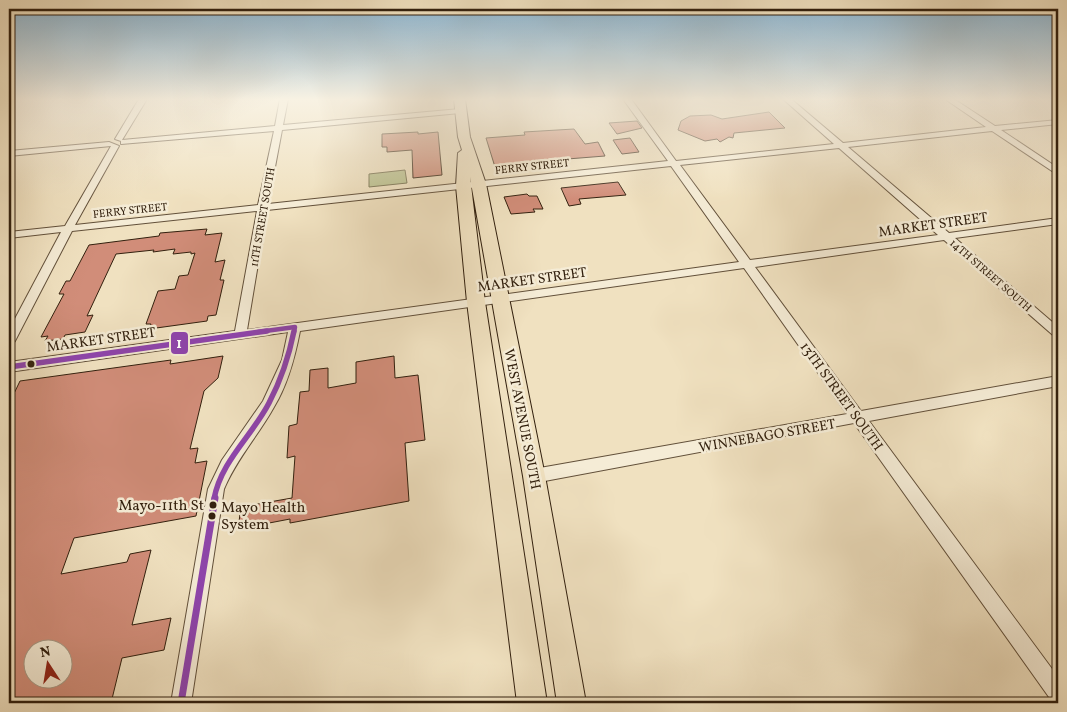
<svg xmlns="http://www.w3.org/2000/svg" width="1067" height="712" viewBox="0 0 1067 712" font-family="Vollkorn,serif">
  <rect width="100%" height="100%" fill="#f0e1c0"/>
  <filter id="stains"><feTurbulence type="fractalNoise" baseFrequency=".004" numOctaves="4"/><feColorMatrix values="0 0 0 0 .2 0 0 0 0 .09 0 0 0 0 .02 0 0 0 .5 -.17"/></filter>
  <radialGradient id="worn" r=".72"><stop offset=".6" stop-color="#630" stop-opacity="0"/><stop offset="1" stop-color="#630" stop-opacity=".3"/></radialGradient>
  <polygon fill="#bcc290" stroke="#77714f" points="405,170 407,183 369,187 369,174"/>
  <g fill="#d18d79" stroke="#32200e" fill-rule="evenodd">
    <polygon points="769,112 785,128 734,133 733,138 729,137 720,142 717,139 705,141 678,130 681,121 690,116 711,115 722,119"/>
    <polygon points="637,121 642,128 617,134 609,123"/>
    <polygon points="574,129 585,144 598,142 605,156 542,161 543,163 495,167 486,138 525,135 524,132"/>
    <polygon points="418,132 418,134 438,132 442,175 413,178 412,150 387,152 387,147 382,147 382,134"/>
    <polygon points="630,138 639,152 622,154 613,140"/>
    <polygon points="618,182 626,195 579,199 581,204 569,206 561,188"/>
    <polygon points="527,194 529,196 537,196 543,209 533,209 535,212 511,214 504,197"/>
    <polygon points="207,229 205,235 222,233 215,262 225,260 220,280 224,280 216,315 208,316 207,321 149,329 151,324 146,324 158,291 175,289 179,276 188,275 195,253 191,254 191,252 173,254 175,249 153,252 154,250 116,254 87,316 93,315 85,332 65,335 63,339 45,341 48,336 41,337 64,294 59,294 66,281 70,281 89,245 159,236 160,233"/>
    <path d="M223,356L218,378L204,391L190,449L198,448L195,463L207,461L196,516L74,538L61,574L127,562L130,554L151,550L132,625L171,618L164,650L122,658L111,703H9V404L20,381L171,360L170,364ZM32,650H62V680H32Z"/>
    <polygon points="394,356 395,378 418,375 425,440 405,443 409,501 290,523 290,519 238,529 241,507 292,498 295,456 287,458 289,426 297,424 300,392 309,391 310,370 328,368 328,388 356,383 356,362"/>
  </g>
  <g fill="none" stroke-linecap="round" stroke-linejoin="round">
    <defs>
      <path id="street" d="M139,99H147L122,140L275,126L280,99H288L283,125L460,109L464,111L460,113L282,130L268,204L668,161L623,99H631L676,161L834,144L783,99H791L843,143L986,127L945,99H954L995,126L1058,120V124L1001,130L1058,168V175L992,131L848,147L949,233L1058,218V224L955,238L1058,327V337L1054,336L944,240L755,267L861,411L1058,376V386L869,421L1058,677V703L1051,700L854,423L534,483L529,481L527,476L529,471L534,469L847,414L744,268L300,331C295,357 288,384 274,407C258,436 237,458 224,489L191,703H171L208,489L222,460L263,401L282,360L288,332L9,372V362L235,331L257,211L72,231L15,341L13,344L9,345V330L61,232L9,238V232L65,226L111,146L9,156V151L109,142L119,146L75,225L258,205L274,131L121,144V141L115,139ZM839,148L938,235L750,260L680,165ZM671,166L739,262L247,330L267,210Z"/>
      <polygon id="primary" points="454,99 465,99 470,137 486,184 545,476 586,703 557,703 523,476 470,177 485,302 547,703 517,703 467,302 456,186 458,153 462,150 458,137"/>
    </defs>
    <use href="#street" stroke="#62503a" stroke-width="2"/>
    <use href="#primary" stroke="#32200e" stroke-width="2"/>
    <use href="#street" fill="#f5ecd6" fill-rule="evenodd"/>
    <use href="#primary" fill="#f0e1c0" fill-rule="evenodd"/>
    <defs>
      <polyline id="bus-1-far2" points="258,332 295,327 294,332"/>
      <g id="bus-1-far1">
        <polyline points="9,367 267,331"/>
        <path d="M214,499C221,461 252,436 269,403C281,380 289,356 294,331"/>
      </g>
      <polyline id="bus-1" points="181,703 215,498"/>
    </defs>
    <use href="#bus-1-far2" stroke="#f5ecd6" stroke-width="8"/>
    <use href="#bus-1-far1" stroke="#f5ecd6" stroke-width="9"/>
    <use href="#bus-1" stroke="#f5ecd6" stroke-width="11"/>
    <use href="#bus-1-far2" stroke="#8e44ad" stroke-width="4.5"/>
    <use href="#bus-1-far1" stroke="#8e44ad" stroke-width="5.5"/>
    <use href="#bus-1" stroke="#8e44ad" stroke-width="7"/>
  </g>
  <linearGradient id="sky" x2="0" y2="1"><stop stop-color="#8ab7d6"/><stop offset="0.5" stop-color="#f8f2e3"/><stop offset="1" stop-color="#f8f2e3" stop-opacity="0"/></linearGradient>
  <rect width="1067" height="199" fill="url(#sky)"/>
  <g fill="#32200e" stroke="#f5ecd6" stroke-width="2">
    <circle cx="31" cy="364" r="4.5"/>
    <circle cx="213" cy="505" r="4.5"/>
    <circle cx="212" cy="516" r="4.5"/>
  </g>
  <g text-anchor="middle" stroke-width="5" stroke-linejoin="round" paint-order="stroke">
    <g font-size="11" fill="#32200e" stroke="#f5ecd6">
      <text transform="translate(532 166) rotate(-6)" y="4">FERRY STREET</text>
      <text transform="translate(130 210) rotate(-6)" y="4">FERRY STREET</text>
      <text transform="translate(262 217) rotate(-80)" y="4">11TH STREET SOUTH</text>
      <text transform="translate(991 275) rotate(41)" y="4">14TH STREET SOUTH</text>
    </g>
    <g font-size="14" fill="#32200e" stroke="#f5ecd6">
      <text transform="translate(933 224) rotate(-8)" y="5">MARKET STREET</text>
      <text transform="translate(532 279) rotate(-8)" y="5">MARKET STREET</text>
      <text transform="translate(101 339) rotate(-8)" y="5">MARKET STREET</text>
      <text transform="translate(842 396) rotate(54)" y="5">13TH STREET SOUTH</text>
      <text transform="translate(523 419) rotate(79)" y="5">WEST AVENUE SOUTH</text>
      <text transform="translate(767 435) rotate(-10)" y="5">WINNEBAGO STREET</text>
    </g>
    <g font-size="15" fill="#32200e" stroke="#f5ecd6" text-anchor="end">
      <text x="204" y="510">Mayo-11th St</text>
      <text x="221" y="512" text-anchor="start">Mayo Health<tspan x="221" dy="17">System</tspan></text>
    </g>
  </g>
  <rect stroke="#f5ecd6" stroke-width="2" x="170" y="331" width="19" height="24" rx="5" fill="#8e44ad"/>
  <g font-size="14" text-anchor="middle" font-weight="bold" fill="#fff">
    <text x="179" y="348">1</text>
  </g>
  <rect width="1067" height="712" fill="none" stroke="#f0e1c0" stroke-width="30"/>
  <rect x="10" y="10" width="1047" height="692" fill="none" stroke="#32200e" stroke-width="2.5"/>
  <rect x="15" y="15" width="1037" height="682" fill="none" stroke="#32200e"/>
  <g transform="translate(48 664) rotate(348)"><circle r="24" fill="#f5ecd6" stroke="#a79a86"/>
  <path d="M0-4L9 19L0 12L-9 19Z" fill="#8f2418"/>
  <text y="-8" font-size="14" font-weight="bold" text-anchor="middle" fill="#32200e">N</text>
  </g>
  <rect width="100%" height="100%" filter="url(#stains)"/>
  <rect width="100%" height="100%" fill="url(#worn)"/>
</svg>
